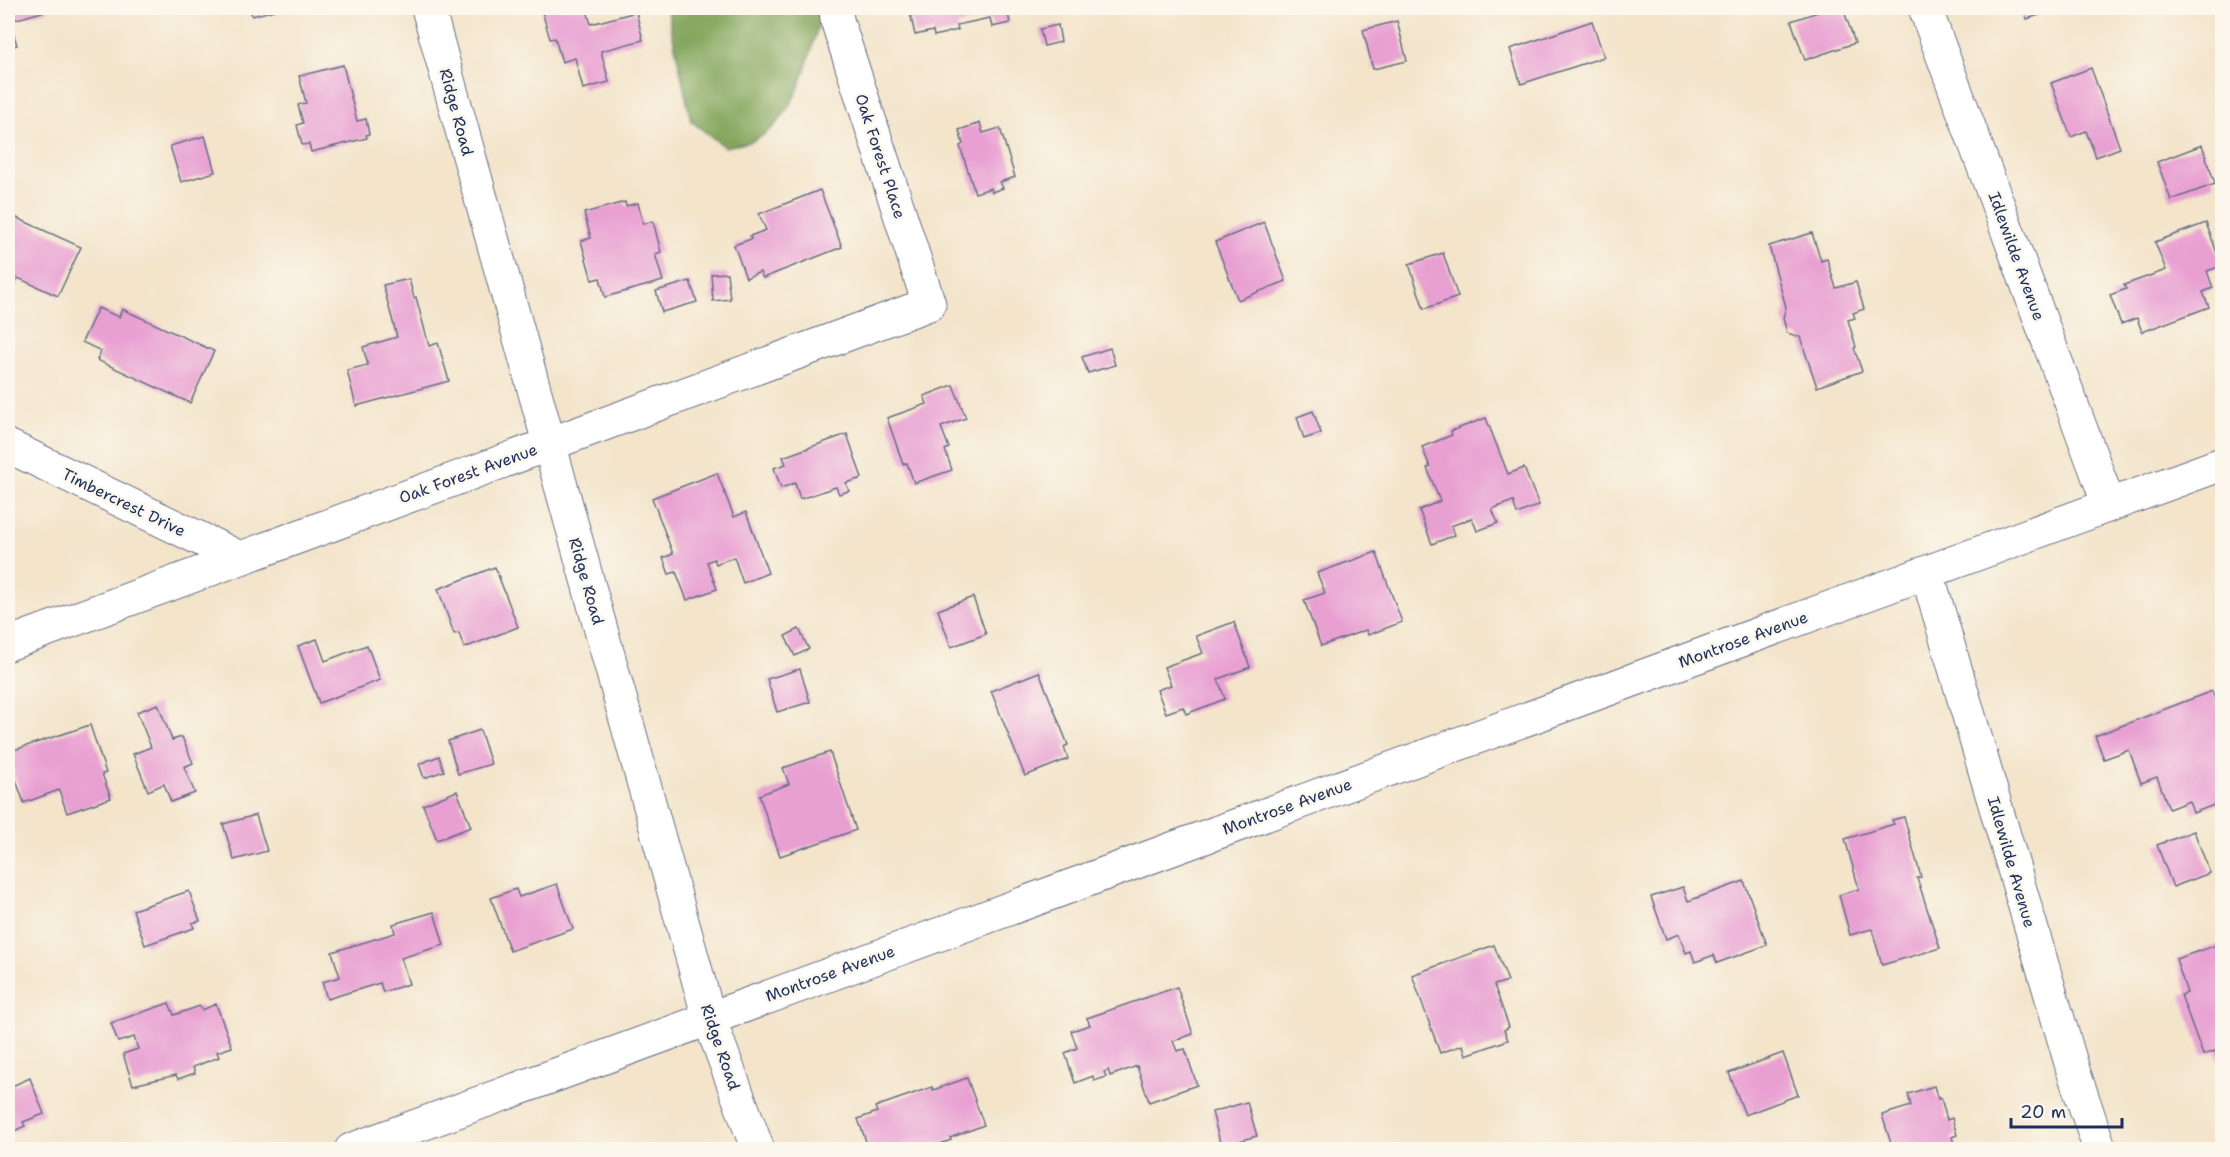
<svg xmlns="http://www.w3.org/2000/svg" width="2230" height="1157" viewBox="0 0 2230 1157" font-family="'Shantell Sans',sans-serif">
  <rect width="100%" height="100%" fill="#fbf7ec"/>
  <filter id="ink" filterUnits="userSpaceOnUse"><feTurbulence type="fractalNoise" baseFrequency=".0167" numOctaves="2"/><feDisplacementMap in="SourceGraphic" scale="12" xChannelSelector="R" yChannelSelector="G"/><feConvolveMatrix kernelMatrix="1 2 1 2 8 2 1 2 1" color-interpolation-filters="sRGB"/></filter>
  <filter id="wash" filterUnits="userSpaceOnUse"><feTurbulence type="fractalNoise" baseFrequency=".008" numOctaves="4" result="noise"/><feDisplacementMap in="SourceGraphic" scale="24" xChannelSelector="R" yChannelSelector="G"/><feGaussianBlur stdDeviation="1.35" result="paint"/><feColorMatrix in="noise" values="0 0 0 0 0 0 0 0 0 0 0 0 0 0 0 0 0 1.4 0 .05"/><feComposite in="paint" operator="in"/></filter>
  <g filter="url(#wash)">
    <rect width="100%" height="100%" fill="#f3e4ca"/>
    <path fill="#83a65b" stroke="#4f6a5c" stroke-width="1.5" d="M667,8H823C810,51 799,122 752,141C743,144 733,145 725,147L691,121Z"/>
    <g id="blocks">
      <g fill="#e89fd2">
        <polygon points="8,8 56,8 10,21 17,45 8,48"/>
        <polygon points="250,8 282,8 252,16"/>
        <polygon points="541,8 586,8 591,24 636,12 643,40 601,51 609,82 583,89 575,58 562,62 555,38 550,39"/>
        <polygon points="909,8 1009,8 1010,13 1008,14 1010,23 992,27 990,18 957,25 958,30 934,36 933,31 915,35"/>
        <polygon points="1142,8 1159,8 1143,12"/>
        <polygon points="1830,8 1843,8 1855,43 1805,60 1791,21"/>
        <polygon points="2023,8 2059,8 2027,19"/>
        <polygon points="1397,21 1407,61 1373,69 1363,30"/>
        <polygon points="1592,21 1604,57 1521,84 1510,49"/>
        <polygon points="1058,25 1061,42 1044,46 1040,29"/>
        <polygon points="343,65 357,121 366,119 369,134 366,135 367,138 311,152 309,144 302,145 297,125 303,123 298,105 306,103 299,76"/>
        <polygon points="2091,68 2120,148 2096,157 2086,131 2071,137 2051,83"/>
        <polygon points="980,123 983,133 1000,128 1015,177 1000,182 1003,188 992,192 991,188 975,193 960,146 963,144 959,130"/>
        <polygon points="205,136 215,172 181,182 170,146"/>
        <polygon points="2202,145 2215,184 2171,200 2157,162"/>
        <polygon points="820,190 842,247 763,278 760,272 746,278 734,245 751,239 750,236 766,230 759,214"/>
        <polygon points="625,202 626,206 638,203 643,224 653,221 661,252 655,254 663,281 605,297 600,278 592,280 581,241 591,238 584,213"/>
        <polygon points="8,214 81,247 58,296 18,278 11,293 8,291"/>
        <polygon points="1264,222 1286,281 1238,300 1215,242"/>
        <polygon points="2206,223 2222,266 2207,271 2213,288 2203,292 2209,307 2142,332 2137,318 2121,324 2110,295 2126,289 2124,285 2166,270 2155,242"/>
        <polygon points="1812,233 1821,261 1827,259 1836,288 1856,282 1864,309 1853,313 1855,318 1848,320 1856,347 1854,348 1862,371 1817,387 1800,337 1787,333 1783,318 1786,307 1769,246"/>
        <polygon points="1443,253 1458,297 1424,309 1409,264"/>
        <polygon points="727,273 730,299 713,301 711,274"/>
        <polygon points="409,279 414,298 416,297 429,346 438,343 449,381 356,406 347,370 368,365 363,347 397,337 383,285"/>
        <polygon points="690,281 697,302 662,312 656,291"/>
        <polygon points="98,308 119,317 122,309 214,351 190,403 97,360 101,351 82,342"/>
        <polygon points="1110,348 1115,365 1088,373 1082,357"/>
        <polygon points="953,385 966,418 941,427 949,448 945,450 952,470 914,483 907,463 903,464 887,418 927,404 924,396"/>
        <polygon points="1313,411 1321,433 1304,439 1297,417"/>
        <polygon points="1486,418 1508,474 1524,468 1539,505 1517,514 1513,501 1492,509 1498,523 1477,531 1472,518 1451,526 1455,535 1432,544 1419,510 1440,501 1427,468 1430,467 1422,447 1452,435 1451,431"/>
        <polygon points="847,434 862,478 846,483 849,491 839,494 836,487 800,499 795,483 781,488 774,468 786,464 783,457"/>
        <polygon points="717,473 734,517 746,512 768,573 743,583 734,557 716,564 714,559 707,562 717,589 687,600 676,572 669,574 663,558 673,554 652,498"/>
        <polygon points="1376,552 1402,622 1368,635 1366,630 1321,646 1304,600 1325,593 1317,573"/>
        <polygon points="495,567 518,627 464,648 459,633 454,634 438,589"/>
        <polygon points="973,597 986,634 951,647 938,610"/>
        <polygon points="1234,622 1250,667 1218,679 1225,699 1186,714 1183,707 1166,713 1157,690 1171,685 1164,667 1203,653 1196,636"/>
        <polygon points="799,629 809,649 795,656 785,636"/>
        <polygon points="317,639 325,661 367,645 380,680 319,703 298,646"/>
        <polygon points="800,669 810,702 777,712 767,679"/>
        <polygon points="1039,672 1068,745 1064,747 1068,759 1025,776 991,691"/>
        <polygon points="2212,691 2219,709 2222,708 2222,802 2193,813 2189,801 2169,809 2157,777 2141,783 2129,750 2104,759 2095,736"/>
        <polygon points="158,704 172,740 182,737 193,763 184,767 195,793 171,802 164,784 148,791 133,754 151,747 137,712"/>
        <polygon points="90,725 106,773 102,774 111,798 67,813 59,790 24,803 8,757 8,752"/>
        <polygon points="480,730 491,764 458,774 448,741"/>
        <polygon points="830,752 856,830 780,856 759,795 789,784 783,768"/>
        <polygon points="439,756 444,771 424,778 419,764"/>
        <polygon points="457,791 471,827 437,840 423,805"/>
        <polygon points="256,815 267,851 234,860 223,824"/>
        <polygon points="1904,817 1921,877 1917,878 1940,948 1882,965 1872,929 1850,935 1839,895 1859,889 1845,839 1894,824 1892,820"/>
        <polygon points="2194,831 2210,873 2173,887 2157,845"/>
        <polygon points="1744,881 1767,945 1717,963 1714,955 1695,962 1691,951 1686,953 1679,934 1666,939 1651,897 1683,887 1688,901"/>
        <polygon points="557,884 573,929 510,951 491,898 516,889 519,897"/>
        <polygon points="189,891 200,921 192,923 194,928 145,945 133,910"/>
        <polygon points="434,912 444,945 401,958 409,984 383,992 380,983 327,999 322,982 340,977 332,952 395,933 393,924"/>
        <polygon points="2222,943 2222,1071 2215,1051 2203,1055 2181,995 2187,993 2176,959"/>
        <polygon points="1494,945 1508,981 1494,985 1509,1027 1504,1030 1508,1040 1466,1055 1463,1045 1440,1053 1412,975"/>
        <polygon points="1177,987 1193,1034 1173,1041 1177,1051 1185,1049 1197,1085 1149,1102 1137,1066 1110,1076 1108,1070 1104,1072 1106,1077 1094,1081 1093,1076 1075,1083 1065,1053 1077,1048 1071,1031 1090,1025 1087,1018"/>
        <polygon points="169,1003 174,1015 200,1006 202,1010 216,1004 232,1047 217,1052 219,1057 193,1067 195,1073 178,1079 176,1075 133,1085 123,1054 138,1049 134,1037 118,1042 111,1023"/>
        <polygon points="1783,1053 1798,1095 1745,1115 1729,1073"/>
        <polygon points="8,1075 12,1086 30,1078 44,1114 23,1122 25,1126 8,1134"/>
        <polygon points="967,1078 984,1125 950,1138 951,1140 935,1146 936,1150 869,1150 858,1119 877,1112 875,1107 932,1087 933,1090"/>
        <polygon points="1934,1086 1938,1099 1941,1098 1947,1120 1952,1118 1957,1135 1952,1137 1956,1150 1893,1150 1882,1115 1911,1106 1908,1094"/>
        <polygon points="1247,1102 1257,1136 1221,1146 1212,1112"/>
      </g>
    </g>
  </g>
  <g filter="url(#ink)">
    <use href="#blocks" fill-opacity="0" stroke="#676e84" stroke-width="1.5"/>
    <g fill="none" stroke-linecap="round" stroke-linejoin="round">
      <defs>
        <g id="minor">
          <polyline points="428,8 709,1018 758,1150"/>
          <polyline points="1925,8 2109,505"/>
          <polyline points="8,446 240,558"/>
          <polyline points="1927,573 2073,1070 2100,1150"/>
          <polyline points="8,644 929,304 837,20 836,8"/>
          <polyline points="351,1150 2222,464"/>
        </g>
      </defs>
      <use href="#minor" stroke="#676e84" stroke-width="35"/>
      <use href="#minor" stroke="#fff" stroke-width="33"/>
    </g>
  </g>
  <g text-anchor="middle" stroke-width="5" stroke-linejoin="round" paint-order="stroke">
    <g font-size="16" fill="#1b2f5e" stroke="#fbf7ec">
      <text transform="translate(457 112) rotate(75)" y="6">Ridge Road</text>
      <text transform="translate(881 156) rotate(72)" y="6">Oak Forest Place</text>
      <text transform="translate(2017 256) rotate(70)" y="6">Idlewilde Avenue</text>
      <text transform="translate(468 473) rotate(-20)" y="6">Oak Forest Avenue</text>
      <text transform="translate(124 502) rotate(26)" y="6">Timbercrest Drive</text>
      <text transform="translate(587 581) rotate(74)" y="6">Ridge Road</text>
      <text transform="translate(1743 639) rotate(-20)" y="6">Montrose Avenue</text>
      <text transform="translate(1287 806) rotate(-20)" y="6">Montrose Avenue</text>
      <text transform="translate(2012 862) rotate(74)" y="6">Idlewilde Avenue</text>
      <text transform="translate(830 973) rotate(-20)" y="6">Montrose Avenue</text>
      <text transform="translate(721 1047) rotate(71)" y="6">Ridge Road</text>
    </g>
  </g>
  <rect width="2230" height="1157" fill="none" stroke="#fbf7ec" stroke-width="30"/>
  <path d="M2011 1118v9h111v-9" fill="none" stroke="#1b2f5e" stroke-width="3"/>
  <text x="2020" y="1118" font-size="18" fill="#1b2f5e" stroke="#fbf7ec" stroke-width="4.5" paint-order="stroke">20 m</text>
</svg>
